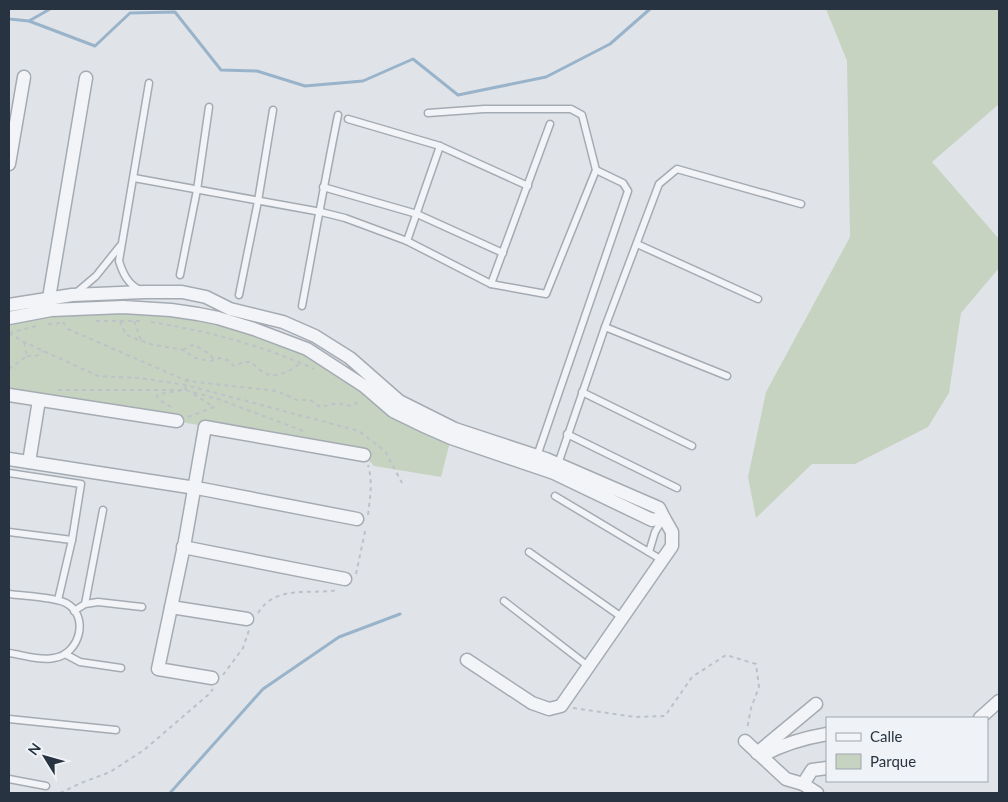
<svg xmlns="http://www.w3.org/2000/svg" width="1008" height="802" viewBox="0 0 1008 802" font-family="Lato,sans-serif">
  <rect width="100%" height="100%" fill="#e0e4e9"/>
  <g fill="#c6d3c0">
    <polygon points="826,9 999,9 999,104 932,162 999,239 999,268 961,313 949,393 928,427 855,464 812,464 756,518 748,477 766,392 850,237 847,61"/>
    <polygon points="171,310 292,343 451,438 441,477 374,466 364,455 176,421 9,395 9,318"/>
  </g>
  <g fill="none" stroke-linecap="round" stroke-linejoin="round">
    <g stroke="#99b4ca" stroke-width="3">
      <polyline points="9,19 29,21 50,9"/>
      <polyline points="29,21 95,46 130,13 175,12 221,70 257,71 305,86 363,81 413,59 458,95 546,77 610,44 650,9"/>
      <polyline points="170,793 263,689 339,637 400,614"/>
    </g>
    <defs>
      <g id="service">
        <polyline points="428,113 484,109 571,109 582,115 596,170 623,183 628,191 537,456"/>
        <polyline points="348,119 440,146 528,186"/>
        <polyline points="134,178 321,212 345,218 407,241 491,284 546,294 596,170"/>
        <polyline points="323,187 417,214 503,253"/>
        <polyline points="407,241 440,146"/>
        <polyline points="637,244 758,299"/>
        <polyline points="180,275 197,190 209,107"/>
        <polyline points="491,284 550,124"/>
        <path d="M140,290C128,284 123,274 119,261L149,83"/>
        <polyline points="76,293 96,276 120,246"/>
        <polyline points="239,295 258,201 273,110"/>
        <path d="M302,306C314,242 325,179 338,115"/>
        <polyline points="605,327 727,376"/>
        <polyline points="582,392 692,446"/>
        <polyline points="567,434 677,488"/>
        <polyline points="558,464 605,327 659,184 677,169 801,204"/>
        <polyline points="9,473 81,484 72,540 58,600"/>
        <polyline points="555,496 662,560"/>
        <polyline points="9,532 72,540"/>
        <polyline points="529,552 623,618"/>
        <polyline points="649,552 655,532 663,519"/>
        <path d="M9,594C23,596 54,597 66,603C90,616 80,654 54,658C40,661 23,655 9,653"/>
        <polyline points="504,601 588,666"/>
        <polyline points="85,604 103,510"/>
        <polyline points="74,611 85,604 98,602 142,607"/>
        <polyline points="65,654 80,662 121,668"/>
        <polyline points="9,719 116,730"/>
        <polyline points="9,779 46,786"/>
      </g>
      <g id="minor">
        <polyline points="9,164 24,77"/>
        <polyline points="49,298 86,78"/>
        <polyline points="9,305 72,295 144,292 182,292 206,297 230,309 283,322 315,336 350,358 399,401 455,429 546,459 659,508 664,518 652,520 554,473 451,438 426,427 393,411 364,386 307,349 254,329 218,318 198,314 171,310 123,307 51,310 9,318"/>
        <polyline points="9,395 177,421"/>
        <polyline points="9,459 202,489 357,519"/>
        <polyline points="29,462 39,400"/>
        <polyline points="183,547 345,579"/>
        <polyline points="171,607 247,619"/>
        <polyline points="467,660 532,703 549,709 561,706 672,546 672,532 664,518"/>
        <polyline points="212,678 158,669 185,541 205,427 364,455"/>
        <polyline points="980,718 999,701"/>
        <polyline points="745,741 786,779 803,784 817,793"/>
        <polyline points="757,753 816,704"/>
        <path d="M763,755C783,744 804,738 827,734"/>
        <polyline points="803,784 812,770 827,768"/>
      </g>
    </defs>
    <use href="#service" stroke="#a5abb3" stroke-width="9"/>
    <use href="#minor" stroke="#a5abb3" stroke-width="15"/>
    <g stroke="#bdc2c8" stroke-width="2" stroke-dasharray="4 4" stroke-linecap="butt">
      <polyline points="96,321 144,321"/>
      <path d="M120,321L126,335L150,344L183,350L195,358L210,361L220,358L230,361L234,366L243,362H251C256,366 261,372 267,374C277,378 293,370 300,363"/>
      <polyline points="134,321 141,340"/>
      <polyline points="63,322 68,329 187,381 277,391 297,400 310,400 320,407 339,403 345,406 353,405 361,400"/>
      <path d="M151,322C207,331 262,345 314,369"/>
      <polyline points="48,324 61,323"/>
      <polyline points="9,333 36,326"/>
      <polyline points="9,333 24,342 98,376 139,378 186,385 359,431 385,451 402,483"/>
      <path d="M183,350L192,345C200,347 210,353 214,360"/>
      <path d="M27,356C34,357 39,356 43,351"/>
      <polyline points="9,369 27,356 24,342"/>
      <polyline points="58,390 185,390 221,400 306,432"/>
      <polyline points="185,390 189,374"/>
      <polyline points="171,407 158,399 157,396 159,394 183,390"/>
      <polyline points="188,417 214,407 190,392"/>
      <path d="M368,515C370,498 373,482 368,465"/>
      <polyline points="356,574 366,527"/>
      <path d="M258,613C276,584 310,595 338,590"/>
      <polyline points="223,675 243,648 249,630"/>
      <polyline points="573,708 635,717 665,716 692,677 726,655 756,664 759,687 751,708 747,729"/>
      <polyline points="60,793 81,783 110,772 144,750 208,695 213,689"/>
    </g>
    <use href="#service" stroke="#f2f4f7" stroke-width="6"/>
    <use href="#minor" stroke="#f2f4f7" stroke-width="12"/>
  </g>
  <rect width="1008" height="802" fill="none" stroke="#283341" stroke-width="20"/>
  <rect x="826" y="717" width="162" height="65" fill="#eff3f7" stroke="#9fa6ae"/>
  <rect x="836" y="733" width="25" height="8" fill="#f2f4f7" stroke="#9fa6ae"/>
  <text x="870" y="742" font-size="15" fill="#283341">Calle</text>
  <rect x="836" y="754" width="25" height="15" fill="#c6d3c0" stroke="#9fa6ae"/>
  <text x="870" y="767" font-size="15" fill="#283341">Parque</text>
  <g transform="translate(45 757) rotate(307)" stroke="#eff3f7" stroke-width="4" paint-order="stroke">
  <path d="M0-4L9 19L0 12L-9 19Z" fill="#283341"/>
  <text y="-8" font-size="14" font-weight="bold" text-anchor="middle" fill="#283341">N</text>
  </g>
</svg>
